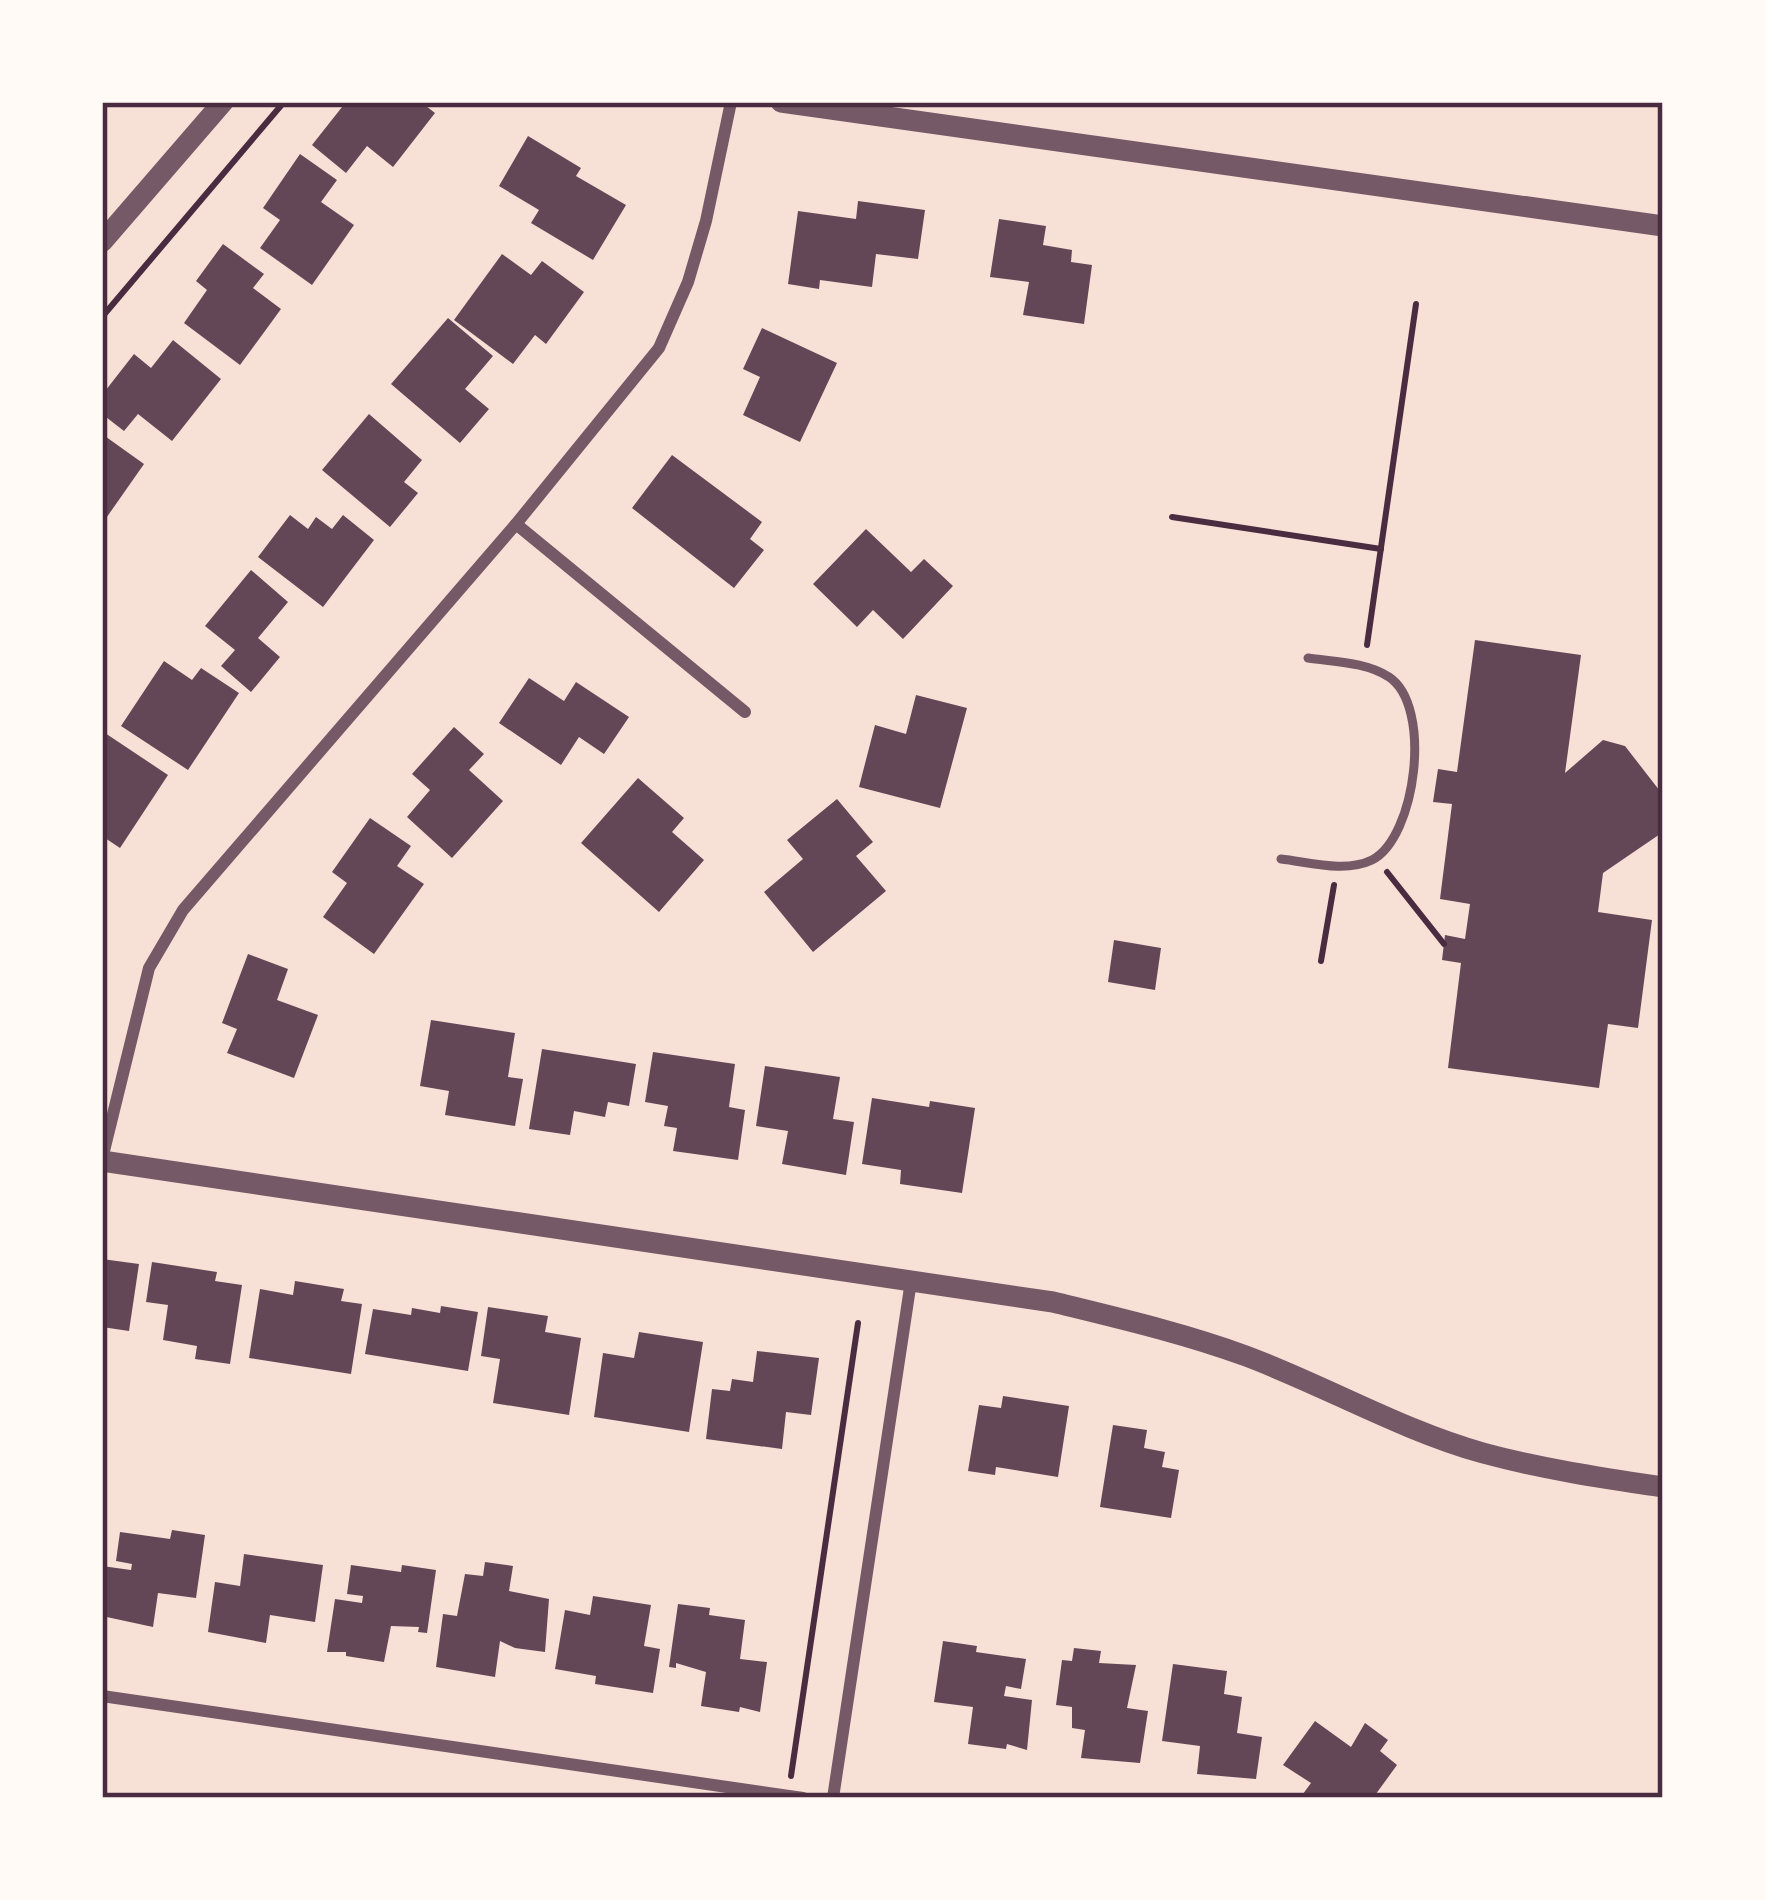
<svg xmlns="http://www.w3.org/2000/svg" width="1765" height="1900" viewBox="0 0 1765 1900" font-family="Manrope,sans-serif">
  <rect width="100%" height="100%" fill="#f7e1d7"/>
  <g fill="#644757">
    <polygon points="346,102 421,102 435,113 393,167 367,146 346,173 312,145"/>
    <polygon points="528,136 581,168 576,176 626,205 593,260 531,223 539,210 499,186"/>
    <polygon points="300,154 337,180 321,202 354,225 312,285 260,248 280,220 263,208"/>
    <polygon points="858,201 925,210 918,259 876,254 872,287 820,280 819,289 788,284 798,211 856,219"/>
    <polygon points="999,219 1046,226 1043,245 1072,250 1071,262 1092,265 1084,324 1023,315 1029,282 990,277"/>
    <polygon points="223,244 264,274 253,288 281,309 240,365 184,323 207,290 196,281"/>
    <polygon points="502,254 531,275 542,261 584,292 546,344 535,335 513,364 454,320"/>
    <polygon points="448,318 493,356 465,389 489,409 460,443 391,384"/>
    <polygon points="762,328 837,363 800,442 743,415 760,377 743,369"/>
    <polygon points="173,340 221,379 172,441 138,414 124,431 102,414 102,395 134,354 151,368"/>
    <polygon points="369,414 422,460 404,482 418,493 390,527 322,470"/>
    <polygon points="102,434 144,464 102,524"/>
    <polygon points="672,455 762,522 750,539 764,550 734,588 632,508"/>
    <polygon points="290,515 308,529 316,517 332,529 343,515 374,540 323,607 258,557"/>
    <polygon points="866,529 911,572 924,559 953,586 903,639 873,610 857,627 813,584"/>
    <polygon points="251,570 288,602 258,638 280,657 251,692 221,666 235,650 205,626"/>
    <polygon points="1475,640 1581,655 1565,773 1603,740 1625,746 1663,795 1663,832 1603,873 1598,912 1652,920 1638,1028 1608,1024 1599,1088 1448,1068 1461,963 1442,960 1445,935 1465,939 1470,904 1440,899 1452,804 1433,802 1438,769 1457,772"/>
    <polygon points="164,661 192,680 201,668 239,693 188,770 121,726"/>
    <polygon points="529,678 564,701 576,682 629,717 604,754 579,737 561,765 499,723"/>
    <polygon points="916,695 967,708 940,808 859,787 875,725 906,734"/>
    <polygon points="454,727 484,754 469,770 503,801 452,858 407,817 430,790 412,774"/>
    <polygon points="102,731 168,775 120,848 102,836"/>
    <polygon points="638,778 684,818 672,832 704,860 659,912 581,843"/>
    <polygon points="837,799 873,842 856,856 886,891 813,952 764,892 803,859 787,840"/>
    <polygon points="370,818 411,846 397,866 424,884 374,954 323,917 347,883 332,872"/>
    <polygon points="1114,940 1161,948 1155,990 1108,982"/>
    <polygon points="248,954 288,969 277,1000 318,1015 294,1078 227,1053 237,1029 222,1023"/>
    <polygon points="431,1020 515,1033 508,1077 523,1079 515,1126 445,1115 449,1091 420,1086"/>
    <polygon points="542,1049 636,1064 629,1106 608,1102 605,1117 574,1111 570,1135 529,1129"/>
    <polygon points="653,1052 735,1064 729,1107 745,1110 738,1160 673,1151 677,1128 664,1126 668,1106 645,1102"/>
    <polygon points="765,1066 840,1077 833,1119 854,1122 846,1175 782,1164 788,1131 756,1126"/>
    <polygon points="872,1098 929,1107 930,1101 975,1108 962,1193 900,1184 901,1170 862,1164"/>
    <polygon points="102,1259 139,1264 129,1331 102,1327"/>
    <polygon points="152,1262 217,1272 215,1281 242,1285 230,1364 195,1359 197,1346 163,1340 168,1305 146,1302"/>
    <polygon points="295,1281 344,1289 341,1301 362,1304 351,1374 249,1358 260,1289 293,1295"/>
    <polygon points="441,1306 478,1312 468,1371 365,1354 373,1309 411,1315 412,1308 440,1313"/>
    <polygon points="488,1307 548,1316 545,1332 581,1338 569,1415 493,1403 500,1359 481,1356"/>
    <polygon points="639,1332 703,1342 689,1432 594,1417 603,1353 634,1358"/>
    <polygon points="757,1351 819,1358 811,1415 786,1412 782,1449 706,1439 712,1389 730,1391 732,1379 753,1382"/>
    <polygon points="1003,1396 1069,1406 1058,1477 996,1467 995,1475 968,1471 979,1405 1001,1408"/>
    <polygon points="1113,1425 1147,1430 1144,1448 1165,1452 1162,1467 1179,1470 1171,1518 1100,1507"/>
    <polygon points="172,1530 205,1535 196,1598 158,1593 153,1627 102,1616 102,1566 131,1570 132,1564 116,1561 120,1532 170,1539"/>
    <polygon points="244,1554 323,1565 315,1622 270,1615 266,1643 208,1632 215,1582 240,1586"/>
    <polygon points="485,1562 513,1566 509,1591 549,1599 545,1652 515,1648 500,1641 495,1677 436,1667 443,1614 457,1616 465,1574 483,1576"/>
    <polygon points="351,1565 401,1572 402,1565 436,1570 427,1633 418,1632 419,1627 391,1626 384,1662 346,1656 346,1652 327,1652 335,1599 362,1603 363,1596 347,1594"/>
    <polygon points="593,1596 651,1605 644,1646 660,1649 653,1693 595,1684 596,1676 555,1669 565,1610 590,1615"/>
    <polygon points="678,1604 710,1608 709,1615 745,1620 740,1659 767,1662 760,1712 740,1707 739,1712 701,1706 706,1672 676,1663 676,1668 669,1667"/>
    <polygon points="943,1641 977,1646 976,1652 1026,1659 1021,1689 1006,1686 1004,1696 1032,1700 1027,1750 1007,1744 1006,1749 968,1744 973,1707 934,1702"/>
    <polygon points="1074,1648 1101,1651 1099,1663 1136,1665 1127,1708 1148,1711 1140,1763 1081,1758 1085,1730 1072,1728 1072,1707 1056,1705 1062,1660 1072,1661"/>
    <polygon points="1173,1664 1227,1671 1224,1694 1242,1697 1237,1733 1262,1737 1256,1779 1197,1774 1200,1746 1162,1741"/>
    <polygon points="1315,1721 1351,1747 1365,1723 1388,1740 1380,1751 1397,1765 1373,1798 1300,1798 1311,1783 1283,1765"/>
  </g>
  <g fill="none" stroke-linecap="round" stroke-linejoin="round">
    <g stroke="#4a2c40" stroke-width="6">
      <polyline points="102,317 284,102"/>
      <polyline points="1172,517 1381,549"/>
      <polyline points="1367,645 1416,304"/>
      <polyline points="1387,872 1444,944"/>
      <polyline points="1321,961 1334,885"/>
      <polyline points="791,1776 858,1323"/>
    </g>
    <path stroke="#755966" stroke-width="9" d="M1281,859C1309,862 1345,873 1372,860C1416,838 1433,706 1389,677C1366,662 1335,662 1308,658"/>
    <g stroke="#755966" stroke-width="12">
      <polyline points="516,524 745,712"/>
      <polyline points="102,1159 149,968 183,910 516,524 659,348 688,282 706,221 731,102"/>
      <polyline points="102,1696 803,1798"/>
      <polyline points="833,1798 911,1281"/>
    </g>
    <g stroke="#755966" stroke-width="21">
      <polyline points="781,102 1663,226"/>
      <polyline points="102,242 223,102"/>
      <path d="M102,1161L1053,1302C1118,1318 1183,1333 1246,1356C1326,1386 1401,1430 1483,1453C1542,1469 1603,1478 1663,1487"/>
    </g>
  </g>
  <rect width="1765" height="1900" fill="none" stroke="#fffaf5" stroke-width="210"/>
  <rect x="105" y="105" width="1555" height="1690" fill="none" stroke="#4a2c40" stroke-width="4.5"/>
</svg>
